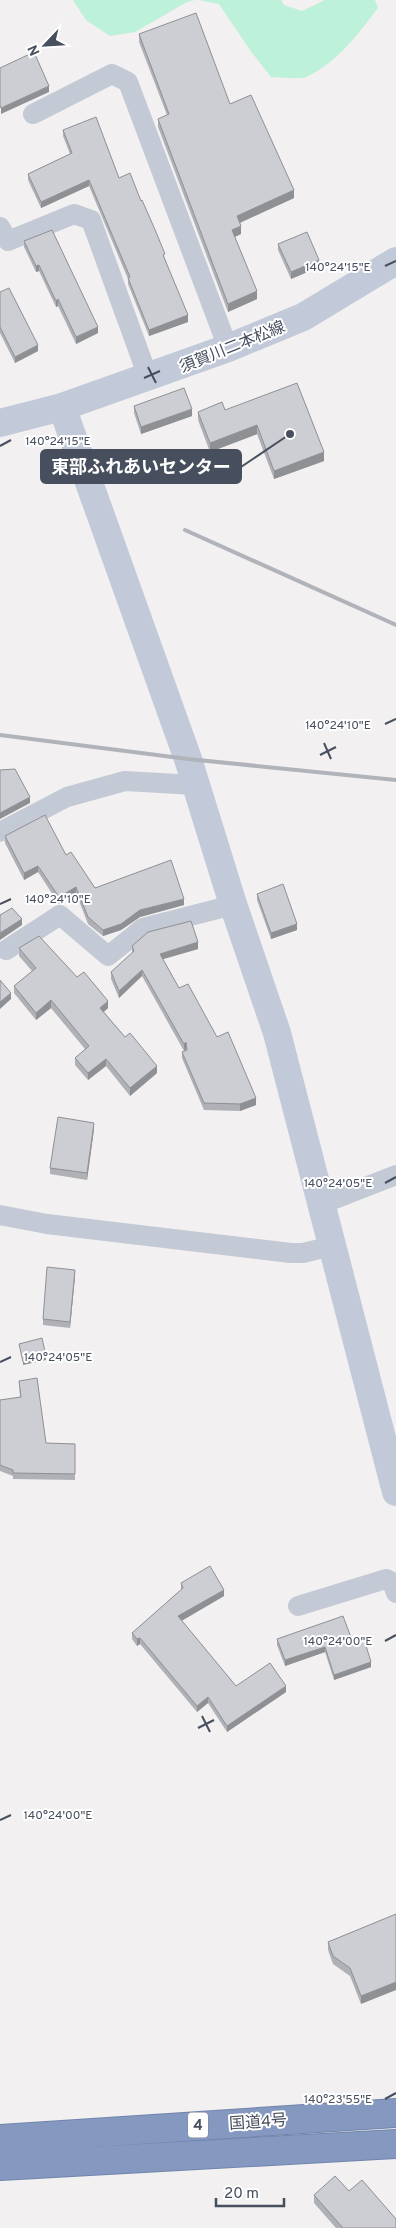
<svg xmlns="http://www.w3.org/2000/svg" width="396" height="2228" viewBox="0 0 396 2228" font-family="Overpass,'Noto Sans JP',sans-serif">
  <rect width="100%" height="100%" fill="#f2f0f0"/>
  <g fill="#bdf1d9">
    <polygon points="73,0 195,0 187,2 135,32 110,36 86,20"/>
    <path d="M199,0H281L284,5L302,11L325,0H375L378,8C360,32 335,65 306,77C297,80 281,77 271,77L250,50L219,4Z"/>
  </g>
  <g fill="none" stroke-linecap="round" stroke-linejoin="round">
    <defs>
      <g id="highway">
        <polyline points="0,2139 396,2113"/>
        <polyline points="0,2166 396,2144"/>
      </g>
    </defs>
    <use href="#highway" stroke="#7184ac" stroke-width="30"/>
    <g stroke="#c3c9d5" stroke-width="20">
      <polyline points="33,114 112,74 128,82 228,348"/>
      <polyline points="0,227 8,241 74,214 91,220 148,377"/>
      <polyline points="0,832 67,797 125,781 195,785"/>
      <polyline points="6,950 60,915 108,956 143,928 233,905"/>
      <polyline points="322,1204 396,1175"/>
      <polyline points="0,1215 47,1224 291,1253 303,1253 332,1246"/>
      <polyline points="298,1606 386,1579 392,1582 396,1593"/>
    </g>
    <g stroke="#c2c9d9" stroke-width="28">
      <polyline points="62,407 188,759 232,901 277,1033 396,1492"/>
      <polyline points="0,423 62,407 228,348 303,317 396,261"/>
    </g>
    <use href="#highway" stroke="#8599c0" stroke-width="28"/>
    <g stroke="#b1b3ba" stroke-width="4">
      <polyline points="185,530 396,625"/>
      <polyline points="0,735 188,759 396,780"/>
    </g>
  </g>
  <g fill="#afb1b6">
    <polygon points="139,34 230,104 294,198 240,223 241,234 235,237 257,299 228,312 158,127 158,119 167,115 139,42"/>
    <polygon points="63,130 119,178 141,201 165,259 188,322 149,336 128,284 128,279 89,186 41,208 28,180 28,174 70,154 63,136"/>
    <polygon points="24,241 98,333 76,344 58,306 56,307 39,271 36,272 24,247"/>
    <polygon points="278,244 319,267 291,279 278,250"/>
    <polygon points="0,292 38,351 15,363 0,333"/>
    <polygon points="134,406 192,416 141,434 134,413"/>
    <polygon points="225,410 324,461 274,479 257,434 210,452 198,420 198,412"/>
    <polygon points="5,836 66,855 95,888 184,905 140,917 121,930 103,936 88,924 76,893 59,904 38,872 24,880 5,843"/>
    <polygon points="257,894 297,930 271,939 257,900"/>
    <polygon points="132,946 198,949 163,959 179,988 256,1105 240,1111 204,1110 182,1058 182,1052 186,1050 186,1049 184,1051 142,976 119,998 111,979 111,972 132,953"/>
    <polygon points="19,948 77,977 108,1008 104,1012 125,1037 157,1073 130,1096 106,1066 88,1080 75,1065 75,1058 85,1049 51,1008 36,1020 14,993 14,986 32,971 19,956"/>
    <polygon points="94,1129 87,1180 50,1174 50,1168"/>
    <polygon points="75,1276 70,1328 43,1325 43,1319"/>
    <polygon points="19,1381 46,1443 75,1444 75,1480 13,1479 13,1476 0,1471 0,1400 20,1397"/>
    <polygon points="181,1583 224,1596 181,1621 236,1686 286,1692 227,1732 208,1703 197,1712 140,1644 137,1646 132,1639 132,1633 181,1590"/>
    <polygon points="277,1639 352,1640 371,1667 334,1680 325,1652 285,1666 277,1645"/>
    <polygon points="396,1914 361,2004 350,1976 333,1964 328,1950 328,1942"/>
    <polygon points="349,2191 396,2228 336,2228 314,2203 314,2195"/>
  </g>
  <g fill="#8f9094">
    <polygon points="49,86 49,92 1,114 1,108"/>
    <polygon points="89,180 89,186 41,208 41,202"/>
    <polygon points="294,190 294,198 237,224 237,216"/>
    <polygon points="241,226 241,234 232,238 232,230"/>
    <polygon points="319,260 319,267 291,279 291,272"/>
    <polygon points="39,265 39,271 36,272 36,266"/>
    <polygon points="257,291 257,299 228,312 228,304"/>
    <polygon points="58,299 58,306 56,307 56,301"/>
    <polygon points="188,315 188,322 149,336 149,330"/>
    <polygon points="98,327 98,333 76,344 76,337"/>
    <polygon points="38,345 38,351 15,363 15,357"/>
    <polygon points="192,409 192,416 141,434 141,427"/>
    <polygon points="257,425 257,434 210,452 210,443"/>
    <polygon points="324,452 324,461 274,479 274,471"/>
    <polygon points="30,797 30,803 0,819 0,813"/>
    <polygon points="38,866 38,872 24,880 24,873"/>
    <polygon points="76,887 76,893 59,904 59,897"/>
    <polygon points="184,899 184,905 140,917 121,930 103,936 103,930 140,910"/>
    <polygon points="22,919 22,925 0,940 0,933"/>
    <polygon points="297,924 297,930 271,939 271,933"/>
    <polygon points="198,942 198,949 160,960 160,954"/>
    <polygon points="142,970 142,976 119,998 119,991"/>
    <polygon points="11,993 11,999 0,1009 0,1002"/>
    <polygon points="51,1000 51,1008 36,1020 36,1013"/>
    <polygon points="108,1001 108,1008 100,1015 100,1008"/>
    <polygon points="186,1042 186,1049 184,1051 184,1044"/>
    <polygon points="106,1059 106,1066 88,1080 88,1073"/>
    <polygon points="157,1066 157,1073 130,1096 130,1088"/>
    <polygon points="256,1098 256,1105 240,1111 240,1104"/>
    <polygon points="94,1123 94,1129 87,1180 87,1173"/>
    <polygon points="75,1270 75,1276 70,1328 70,1322"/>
    <polygon points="46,1356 46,1360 23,1365 23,1362"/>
    <polygon points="224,1590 224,1596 178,1623 178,1616"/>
    <polygon points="140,1638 140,1644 137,1646 137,1639"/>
    <polygon points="325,1647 325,1652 285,1666 285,1660"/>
    <polygon points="371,1662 371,1667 334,1680 334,1675"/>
    <polygon points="286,1686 286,1692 227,1732 227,1726"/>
    <polygon points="208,1697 208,1703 197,1712 197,1706"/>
    <polygon points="396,1982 396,1990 361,2004 361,1996"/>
  </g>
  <g fill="#ccced4" stroke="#8f9094">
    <polygon points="196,13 230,104 251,95 294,190 237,216 241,226 232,230 257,291 228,304 158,119 169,114 139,34"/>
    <polygon points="34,52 49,86 1,108 0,105 0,68"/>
    <polygon points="96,117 119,178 130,173 141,201 142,200 156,232 165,254 163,255 188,315 149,330 128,278 130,277 89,180 41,202 28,174 72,153 63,130"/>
    <polygon points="52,230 98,327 76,337 58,299 56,301 39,265 36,266 24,241"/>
    <polygon points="307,232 319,260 291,272 278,244"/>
    <polygon points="9,288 38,345 15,357 0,327 0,292"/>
    <polygon points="297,383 324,452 274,471 257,425 210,443 198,412 222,402 225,410"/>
    <polygon points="184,388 192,409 141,427 134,406"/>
    <polygon points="15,769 30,797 0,813 0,770"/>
    <polygon points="45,815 66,855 71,852 95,888 171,860 184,899 140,910 121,924 103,930 88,917 76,887 59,897 38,866 24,873 5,836"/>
    <polygon points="283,884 297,924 271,933 257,894"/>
    <polygon points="12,908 22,919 0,933 0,915"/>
    <polygon points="191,921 198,942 160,954 179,988 188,984 217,1037 228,1032 256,1098 240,1104 204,1103 182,1052 187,1050 186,1042 184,1044 142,970 119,991 111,972 134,951 132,946 148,932"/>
    <polygon points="39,936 77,977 84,972 108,1001 100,1008 125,1037 130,1033 157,1066 130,1088 106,1059 88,1073 75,1058 89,1046 51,1000 36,1013 14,986 36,968 19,948"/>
    <polygon points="0,980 11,993 0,1002"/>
    <polygon points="58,1117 94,1123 87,1173 50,1168"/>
    <polygon points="47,1267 75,1270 70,1322 43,1319"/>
    <polygon points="42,1338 46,1356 23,1362 19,1344"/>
    <polygon points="37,1378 46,1443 75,1444 75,1474 13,1473 13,1470 0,1465 0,1400 21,1397 19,1381"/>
    <polygon points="210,1566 224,1590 178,1616 236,1686 270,1663 286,1686 227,1726 208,1697 197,1706 140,1638 137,1639 132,1633 183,1588 181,1583"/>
    <polygon points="343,1616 352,1640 363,1636 371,1662 334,1675 325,1647 285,1660 277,1639"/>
    <polygon points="396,1914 396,1982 361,1996 350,1968 333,1956 328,1942"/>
    <polygon points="335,2176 349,2191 362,2180 396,2219 396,2228 343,2228 314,2195"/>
  </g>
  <path fill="none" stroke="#474f5e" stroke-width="2" d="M385,266L396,261M148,367L156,383M144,378L160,371M0,446L11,440M385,724L396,719M324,743L331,759M320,755L336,747M0,904L11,899M385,1183L396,1177M0,1362L11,1357M385,1641L396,1635M202,1716L210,1732M198,1728L214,1720M0,1820L11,1815M385,2099L396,2093"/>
  <g text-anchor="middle" stroke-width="4" stroke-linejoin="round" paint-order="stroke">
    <rect fill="#fff" stroke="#7e848e" stroke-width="1" x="188" y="2112.5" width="20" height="25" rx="4"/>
    <g font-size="15" font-weight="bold" fill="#474f5e">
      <text x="198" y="2130">4</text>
    </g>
    <g font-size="16" fill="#474f5e" stroke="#fff">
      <text transform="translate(232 346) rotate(-22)" y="6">須賀川二本松線</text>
      <text transform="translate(258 2121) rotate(-4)" y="6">国道4号</text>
    </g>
  </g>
  <g font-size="12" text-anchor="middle" fill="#474f5e" stroke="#fff" stroke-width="4" stroke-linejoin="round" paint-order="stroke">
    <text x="338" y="271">140°24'15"E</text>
    <text x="58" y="445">140°24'15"E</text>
    <text x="338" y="729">140°24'10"E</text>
    <text x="58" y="903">140°24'10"E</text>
    <text x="338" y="1187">140°24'05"E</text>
    <text x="58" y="1361">140°24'05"E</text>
    <text x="338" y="1645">140°24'00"E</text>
    <text x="58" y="1819">140°24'00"E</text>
    <text x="338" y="2103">140°23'55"E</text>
  </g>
  <path fill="none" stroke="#474f5e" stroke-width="2" d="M290 434L241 467"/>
  <circle fill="#474f5e" stroke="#fff" stroke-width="2" cx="290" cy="434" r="5"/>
  <rect fill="#474f5e" stroke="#474f5e" stroke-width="2" x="41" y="450" width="200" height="33" rx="5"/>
  <g font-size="18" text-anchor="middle" font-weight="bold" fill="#fff">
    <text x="141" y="473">東部ふれあいセンター</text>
  </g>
  <g transform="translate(45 45) rotate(245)" stroke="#ffffff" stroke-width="4" paint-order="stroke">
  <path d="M0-4L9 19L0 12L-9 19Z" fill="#474f5e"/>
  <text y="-8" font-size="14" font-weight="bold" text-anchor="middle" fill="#474f5e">N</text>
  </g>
  <path d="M216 2198v8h68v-8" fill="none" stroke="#474f5e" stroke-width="2.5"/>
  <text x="224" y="2198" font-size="15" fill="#474f5e" stroke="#ffffff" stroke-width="4" paint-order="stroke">20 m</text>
</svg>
